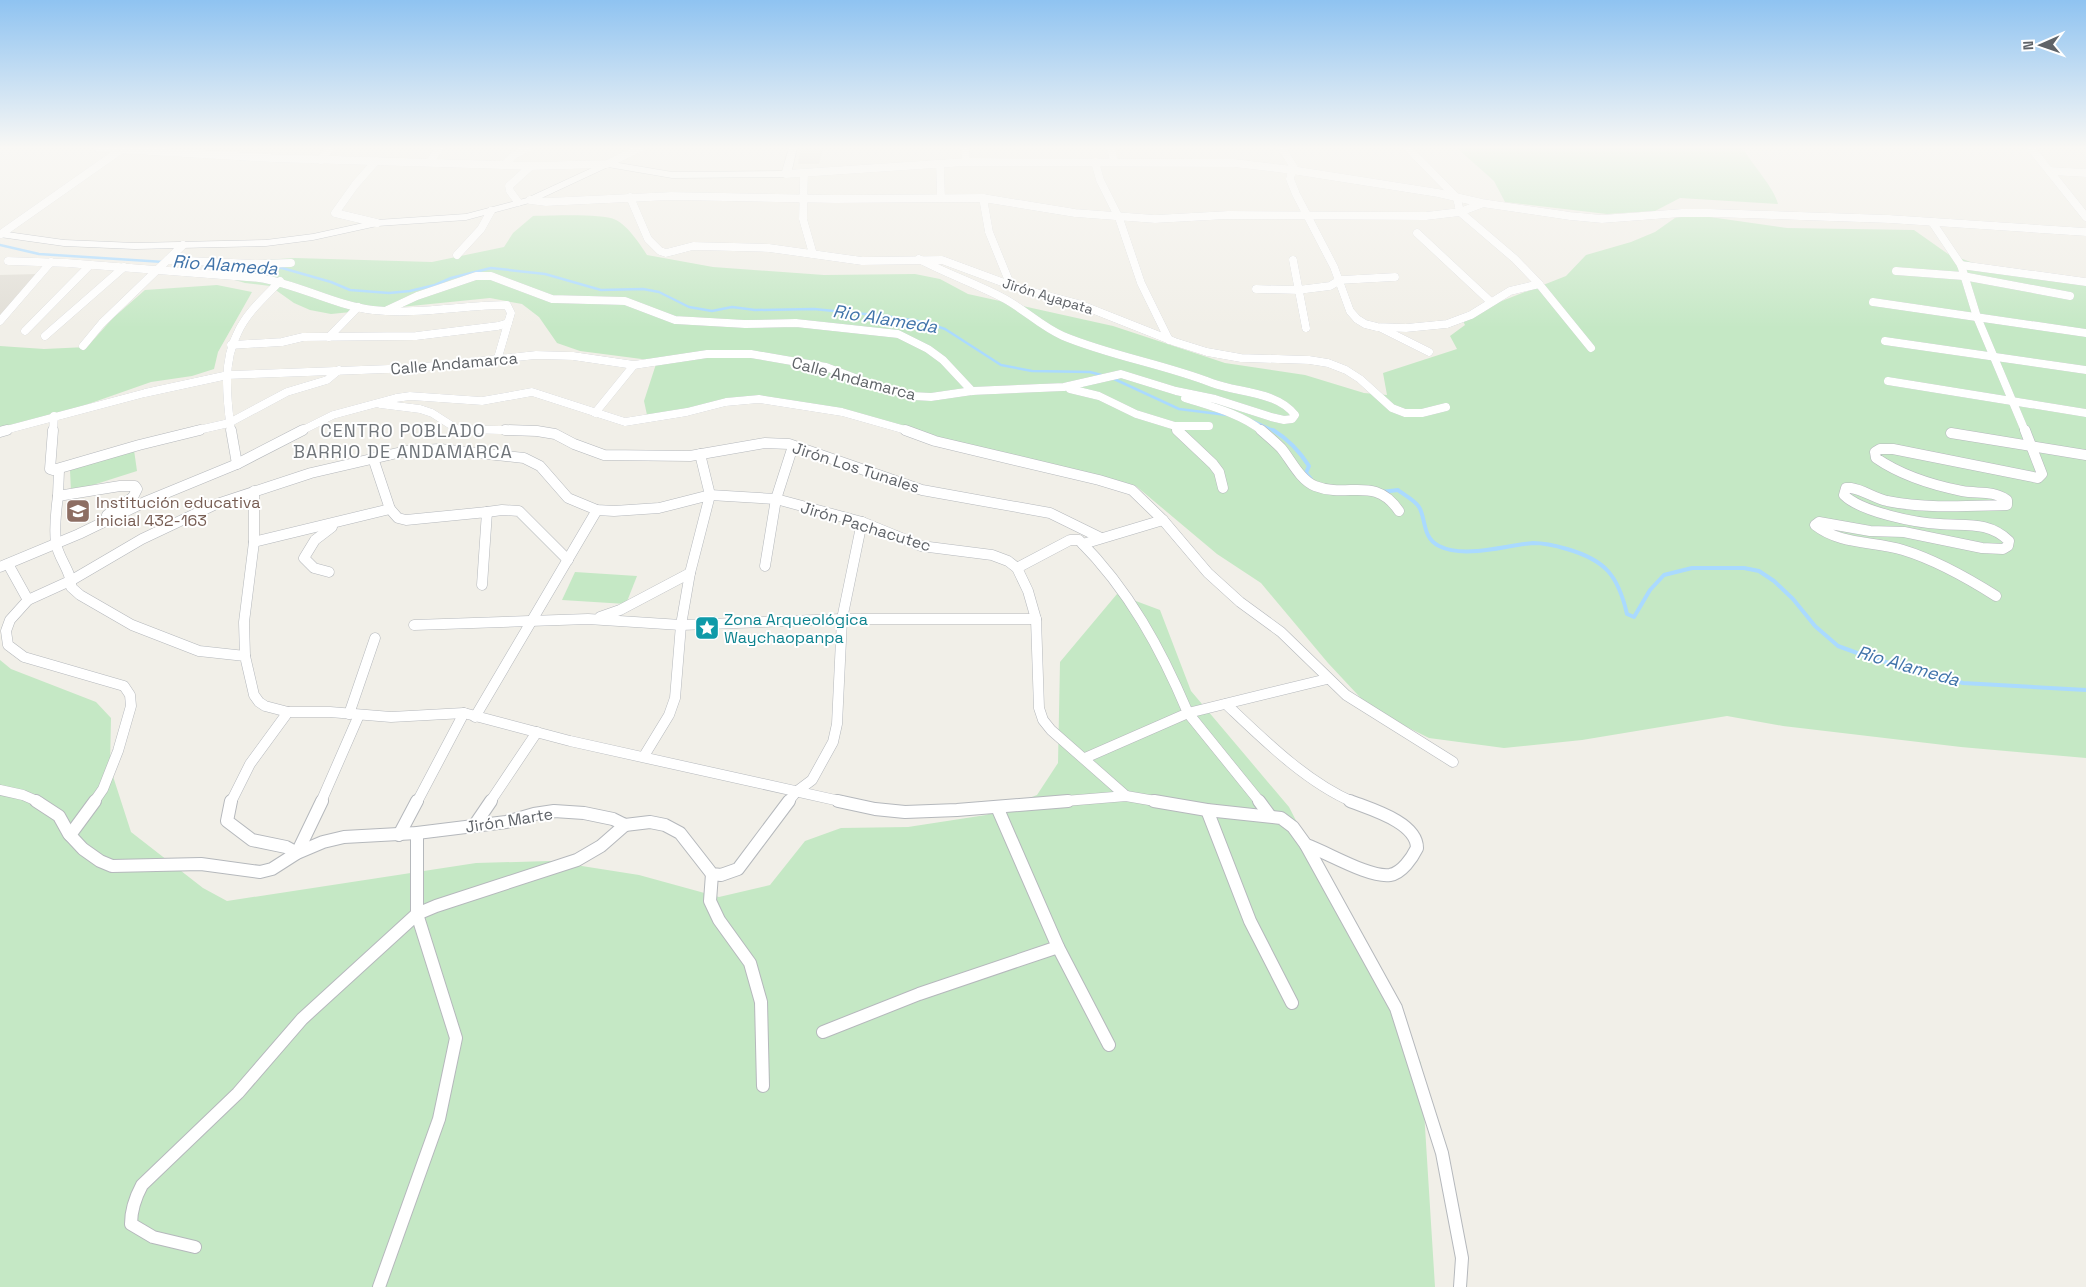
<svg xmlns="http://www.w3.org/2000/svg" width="2086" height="1287" viewBox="0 0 2086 1287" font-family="'Space Grotesk',sans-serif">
  <rect width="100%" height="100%" fill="#f1efe8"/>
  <g fill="#e1ded6">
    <polygon points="801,148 823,148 819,164 798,164"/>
    <polygon points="37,274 0,318 0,275"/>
  </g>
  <g fill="#c5e8c5">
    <path d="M1457,148H1743C1752,165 1774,187 1778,204L1680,198L1655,211L1607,214L1505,202L1494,181Z"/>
    <path d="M1682,213L1787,228L1914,230L1948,254L1988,268L2086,283V758L1961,747L1783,726L1727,716L1582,740L1504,748L1429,738L1371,709L1328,663L1261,583L1217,554L1136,486L951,443L846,410L763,398L647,415L644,401L657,361L580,351L557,343L539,317L522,304L490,298L331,314L310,310L294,303L270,286L245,283L228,278L220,268L210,263L295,258L432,262L504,247L513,233L533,216C551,216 601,213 616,220C628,226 640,244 647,255L713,267L824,275L915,274L940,279L968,294L1113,326L1225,363L1305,375L1364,393L1387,395L1383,373L1457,349L1450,336L1465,325L1461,317L1566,276L1586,255L1631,242L1655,232Z"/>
    <polygon points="217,285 252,292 218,352 214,369 192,376 151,382 0,435 0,346 44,349 87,347 113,318 145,290"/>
    <polygon points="134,450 137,471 71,492 70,470"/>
    <polygon points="575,572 637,576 626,604 562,600"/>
    <polygon points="1117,594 1160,610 1191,691 1289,807 1421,1063 1435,1287 0,1287 0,660 11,669 96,702 111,718 110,767 131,832 203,888 227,901 476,863 550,861 639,875 719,897 770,885 805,841 841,828 908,827 986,815 1037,795 1058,763 1060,662"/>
  </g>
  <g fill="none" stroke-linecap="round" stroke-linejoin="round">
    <g stroke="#aadaff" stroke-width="2.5">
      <polyline points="0,245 39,254 164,262"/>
      <polyline points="216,266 282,268 331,282 350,290 389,293 410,291 435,285 451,278 491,268 545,274 601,290 643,289 659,292 689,307 712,311 732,307 755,310 814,309 885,316 924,322 945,329 1001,365 1032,371 1090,372 1105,376"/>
      <polyline points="1112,378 1179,409 1227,415"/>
      <polyline points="1253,421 1275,431"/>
    </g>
    <g stroke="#aadaff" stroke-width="4">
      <path d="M1273,430C1288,439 1300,452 1309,466L1306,473L1311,479"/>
      <path d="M1382,492L1398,490C1404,495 1415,500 1419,507C1426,518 1422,538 1439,546C1465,559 1506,545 1533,543C1544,543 1557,546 1567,549C1605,560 1618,575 1627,614L1634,617L1650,590L1664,575L1692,568H1744L1759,571L1774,581L1793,599L1815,626L1838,646L1871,658L1963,683L2086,690"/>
    </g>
    <defs>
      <g id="street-far2">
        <polyline points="98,148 271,158 531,166 607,164 640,148"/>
        <polyline points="965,148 966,162"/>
        <polyline points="1111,148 1114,162"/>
        <polyline points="1282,148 1293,166 1290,179 1296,194 1334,267 1350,311 1357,319 1365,324 1377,327 1406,328 1447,324 1471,315 1510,291 1539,284"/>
        <polyline points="1408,148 1457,198 1460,212 1515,259 1539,284 1591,348"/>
        <polyline points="2031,148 2086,217"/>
        <polyline points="321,160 330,148"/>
        <polyline points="376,161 355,185 335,213 377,223"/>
        <polyline points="430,162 439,148"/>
        <polyline points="1095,162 1100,180 1119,218 1141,283 1169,340"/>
        <polyline points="940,164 941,197"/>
        <polyline points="504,165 514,155 528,148"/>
        <polyline points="2050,171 2086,173"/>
        <polyline points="804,173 803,219 813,254"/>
        <polyline points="786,174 966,162 1234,163 1292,170 1438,193 1482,203 1570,216 1602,219 1682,213 1710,213 1889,219 2086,232"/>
        <polyline points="630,197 648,239 660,251 666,253 693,246 769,248 862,261 942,260 1018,288 1079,304 1175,342 1207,352 1241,358 1309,360 1328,363 1346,370 1360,379 1392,408 1405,413 1422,413 1446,407"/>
        <polyline points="983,198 989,232 1011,286"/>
        <polyline points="530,200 546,202 671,196 835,199 983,198 1075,213 1155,219 1228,215 1426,216 1460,212 1481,204"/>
        <polyline points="518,202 510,191 509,186 531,166"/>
        <polyline points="1932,222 1961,265 1977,317 2025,431"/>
        <polyline points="1417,233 1491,302"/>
        <polyline points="1,234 122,149"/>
        <polyline points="457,255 481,229 491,211"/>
        <polyline points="168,260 255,264 291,263"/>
        <polyline points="1293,260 1306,328"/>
        <path d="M8,261L67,263L259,278C298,284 333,305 373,310C417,315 463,305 507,305L511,313L508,323L498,326L416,336L303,337L282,342L231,345"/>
        <polyline points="1961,265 2086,282"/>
        <polyline points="1896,271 1963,276 2070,296"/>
        <polyline points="1256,289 1298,290 1330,286 1340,280 1395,277"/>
        <polyline points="1873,302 2086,333"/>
        <polyline points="387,310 417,296 476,276 491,276 552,299 625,301 675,320 745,324 796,323 898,334 928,349 943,360 972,391"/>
        <polyline points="0,321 51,262"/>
        <polyline points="1381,328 1429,352"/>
        <polyline points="25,331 90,265"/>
        <polyline points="45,336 124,267"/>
        <polyline points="329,337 358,307"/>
        <polyline points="1885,341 2086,370"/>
        <polyline points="83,346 102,323 183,245"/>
        <polyline points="497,361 508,323"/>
        <polyline points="1888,381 2086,413"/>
        <polyline points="1070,389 1099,396 1136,414 1175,426 1178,431"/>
        <path d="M1185,398C1210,406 1242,414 1262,431"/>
        <polyline points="380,404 420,409 432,413 457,429 540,431"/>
        <polyline points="595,413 634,365"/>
        <polyline points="1175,426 1209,426"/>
        <path d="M2,431L145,393L228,375L415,368L536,355L573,356L634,365L707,354H751L826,367L879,387L913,396L931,397L972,391L1064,387L1121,374L1176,391L1215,399L1271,417L1284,420L1292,419L1295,415C1277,391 1238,393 1212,383C1163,364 1111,356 1063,336C1042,327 1025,310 1005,299C977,284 947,274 919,259"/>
        <polyline points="53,431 54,416"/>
        <polyline points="194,431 229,423 287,392 327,380 339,370"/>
        <path d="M231,431C227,399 222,362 238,332C247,312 265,297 280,281"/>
        <polyline points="301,431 333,415 396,398 410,396 482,401 532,392 625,422 687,412 726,402 759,399 842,412 909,431"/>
      </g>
      <g id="street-far1">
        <polyline points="53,430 50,469 53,470 139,445 200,430"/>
        <polyline points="231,430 237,464"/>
        <polyline points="505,430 537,431 555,434 574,444 604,455 690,456 765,443 789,444 922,490 1050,513 1101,538"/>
        <polyline points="905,430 935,441 1099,480 1132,490 1163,520 1208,573 1240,602 1281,632 1346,695 1453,762"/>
        <polyline points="1177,430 1213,464 1219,472 1223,488"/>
        <path d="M1261,430C1268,436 1275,442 1281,448C1291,460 1300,480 1315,486C1348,499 1375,475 1399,511"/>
        <polyline points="0,432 7,430"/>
        <polyline points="1951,433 2086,455"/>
        <polyline points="373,458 390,509"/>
        <polyline points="59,470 58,496 120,486 135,486 137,489 133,497 107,515"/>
        <path d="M58,496C56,511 54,528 56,543C58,558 73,574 71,587L80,595L132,625L199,651L245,656L254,695L259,702L265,706L288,712H330L391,717L464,713L570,741L844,802"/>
        <polyline points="487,512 502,510 519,511 568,560"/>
        <polyline points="254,542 390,509 398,518 406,520 487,512 482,585"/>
        <polyline points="1083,544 1163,520"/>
        <polyline points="8,564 28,600"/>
        <polyline points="765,566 776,499 793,446"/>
        <polyline points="0,567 79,534 147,501 237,464 303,430"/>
        <path d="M1017,568L1070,540H1079C1129,590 1161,649 1188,713L1085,758"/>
        <polyline points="329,572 314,568 304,558 315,540 332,527"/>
        <path d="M1996,596C1966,577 1936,560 1903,550C1874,541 1840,545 1815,525L1819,522L1870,531L1904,532L1982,548L2003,549L2008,546L2009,541C1989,521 1966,526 1940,524C1916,523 1861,512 1844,495L1846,488H1851C1864,490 1874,498 1887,501C1926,509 1968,506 2007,505V500C1993,490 1978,494 1962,491C1932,485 1902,476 1876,458L1875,452L1880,449H1893L2038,478L2042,474L2025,430"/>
        <polyline points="600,617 620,610 690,573"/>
        <polyline points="414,625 588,619 681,625 842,619 1036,619"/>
        <polyline points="245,656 244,622 254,542 254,491"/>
        <path d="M1226,704C1263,739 1306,782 1353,802"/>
        <polyline points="349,714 375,638"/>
        <polyline points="475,717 597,510"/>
        <polyline points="644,756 669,715 675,698 681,625 690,573 710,495 700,454"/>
        <polyline points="0,790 23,795 39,802"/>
        <polyline points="94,802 103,789 118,751 131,706 130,695 124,686 24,657 8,645 6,631 10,620 28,600 72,580 142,539 214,505 311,473 406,451 440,449 524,458 540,466 568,498 597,510 614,511 659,508 710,495 776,499 862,522 921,546 992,555 1008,561 1017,568 1028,591 1036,619 1039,708 1043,720 1051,730 1126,796"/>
        <polyline points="231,802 250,764 288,712"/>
        <polyline points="321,802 359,715"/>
        <polyline points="417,802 464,713"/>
        <polyline points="490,802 537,732"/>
        <polyline points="788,802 796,792 812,780 833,742 837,724 842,619 862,522"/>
        <polyline points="1053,802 1126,796 1161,802"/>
        <polyline points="1260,802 1188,713 1327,679"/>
      </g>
      <g id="street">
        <polyline points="36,801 59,816 69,834 83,849 100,861 112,866 201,864 260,872 272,869 297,853 323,842 344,837 417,833 506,822 534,814 554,811 584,813 613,819 625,825 650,822 665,825 680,833 712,874 721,875 738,869 789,801"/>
        <polyline points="231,801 227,821 252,840 286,847 297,853 322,801"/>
        <polyline points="838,801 875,809 905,812 957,810 1068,801"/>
        <polyline points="1154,801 1207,810 1281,818 1293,827 1306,845 1396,1008 1442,1153 1462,1258 1460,1287"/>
        <polyline points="1259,801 1270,816"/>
        <polyline points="997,807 1058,947 1109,1045"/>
        <polyline points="1207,810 1250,921 1292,1003"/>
        <polyline points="474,826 491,801"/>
        <polyline points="70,835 95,801"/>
        <polyline points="399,835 417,801"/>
        <path d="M1306,845C1327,852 1369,878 1390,875C1402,873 1412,858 1417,848C1417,822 1370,809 1350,801"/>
        <polyline points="712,874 710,901 719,920 750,963 761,1002 763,1086"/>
        <polyline points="823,1032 919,994 1058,947"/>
        <path d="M195,1247L153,1237L131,1224C131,1209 135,1198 142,1185L238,1093L302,1019L417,914L436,906L577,860L601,846L625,825"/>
        <polyline points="379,1287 439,1119 456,1038 417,914 417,833"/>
      </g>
      <polygon id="secondary" points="789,148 797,148 791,174 786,177 672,178 608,167 533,202 466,220 377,226 313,240 266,246 135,249 64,246 0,237 0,231 64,240 135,243 266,240 313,234 377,220 466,214 527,198 607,161 672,172 782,171"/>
    </defs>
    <use href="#street-far2" stroke="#b5b8bc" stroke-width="8"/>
    <use href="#street-far1" stroke="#b5b8bc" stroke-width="11"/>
    <use href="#street" stroke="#b5b8bc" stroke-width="14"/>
    <use href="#secondary" stroke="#b6babf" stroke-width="1"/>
    <use href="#street-far2" stroke="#fff" stroke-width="8"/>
    <use href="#street-far1" stroke="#fff" stroke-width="10"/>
    <use href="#street" stroke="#fff" stroke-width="12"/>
    <use href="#secondary" fill="#fff" fill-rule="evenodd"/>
  </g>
  <linearGradient id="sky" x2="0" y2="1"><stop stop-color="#8fc3f1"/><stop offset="0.45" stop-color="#f9f8f5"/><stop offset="1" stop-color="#f9f8f5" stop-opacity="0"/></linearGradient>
  <rect width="2086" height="328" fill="url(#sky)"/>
  <defs>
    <symbol id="school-square" viewBox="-11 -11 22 22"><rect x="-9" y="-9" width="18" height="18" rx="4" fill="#8d6e63" stroke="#fff"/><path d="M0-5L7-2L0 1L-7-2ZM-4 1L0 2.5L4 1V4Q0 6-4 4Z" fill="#fff"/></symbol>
    <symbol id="sight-square" viewBox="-11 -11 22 22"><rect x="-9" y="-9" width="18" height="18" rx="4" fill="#0f9aa8" stroke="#fff"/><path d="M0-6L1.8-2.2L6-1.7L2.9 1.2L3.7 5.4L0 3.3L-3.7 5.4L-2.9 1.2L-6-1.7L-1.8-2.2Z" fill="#fff"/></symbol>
  </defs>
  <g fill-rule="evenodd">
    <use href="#school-square" x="64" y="497" width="28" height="28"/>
    <use href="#sight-square" x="693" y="614" width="28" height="28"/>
  </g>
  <g text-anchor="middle" stroke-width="4" stroke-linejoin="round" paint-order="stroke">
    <g font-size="14" fill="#5f6368" stroke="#fff">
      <text transform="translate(1048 296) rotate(17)" y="5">Jirón Ayapata</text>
    </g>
    <g font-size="16" fill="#5f6368" stroke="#fff">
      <text transform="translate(454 363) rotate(-5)" y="6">Calle Andamarca</text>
      <text transform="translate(854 378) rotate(15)" y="6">Calle Andamarca</text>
      <text transform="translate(856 467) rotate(18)" y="6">Jirón Los Tunales</text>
      <text transform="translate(866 526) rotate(17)" y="6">Jirón Pachacutec</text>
      <text transform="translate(509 820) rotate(-9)" y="6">Jirón Marte</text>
    </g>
    <g font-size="16" fill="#785e54" stroke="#fff" text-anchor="start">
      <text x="96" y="508">Institución educativa<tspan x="96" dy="18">inicial 432-163</tspan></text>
    </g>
    <g font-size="16" fill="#0d838f" stroke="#fff" text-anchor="start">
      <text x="724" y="625">Zona Arqueológica<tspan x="724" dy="18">Waychaopanpa</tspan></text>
    </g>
    <g font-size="18" font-style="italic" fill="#4174aa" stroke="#fff">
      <text transform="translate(225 265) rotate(4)" y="6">Rio Alameda</text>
      <text transform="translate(885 319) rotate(9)" y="6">Rio Alameda</text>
      <text transform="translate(1908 666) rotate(16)" y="6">Rio Alameda</text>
    </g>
    <g font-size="18" letter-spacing="1" fill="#70757a" stroke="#fff">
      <text x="403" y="437">CENTRO POBLADO<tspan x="403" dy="21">BARRIO DE ANDAMARCA</tspan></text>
    </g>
  </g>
  <g transform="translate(2041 45) rotate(268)" stroke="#ffffff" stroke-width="4" paint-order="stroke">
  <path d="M0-4L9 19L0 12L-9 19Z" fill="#5f6368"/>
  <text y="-8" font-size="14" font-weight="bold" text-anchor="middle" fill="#5f6368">N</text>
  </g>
</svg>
